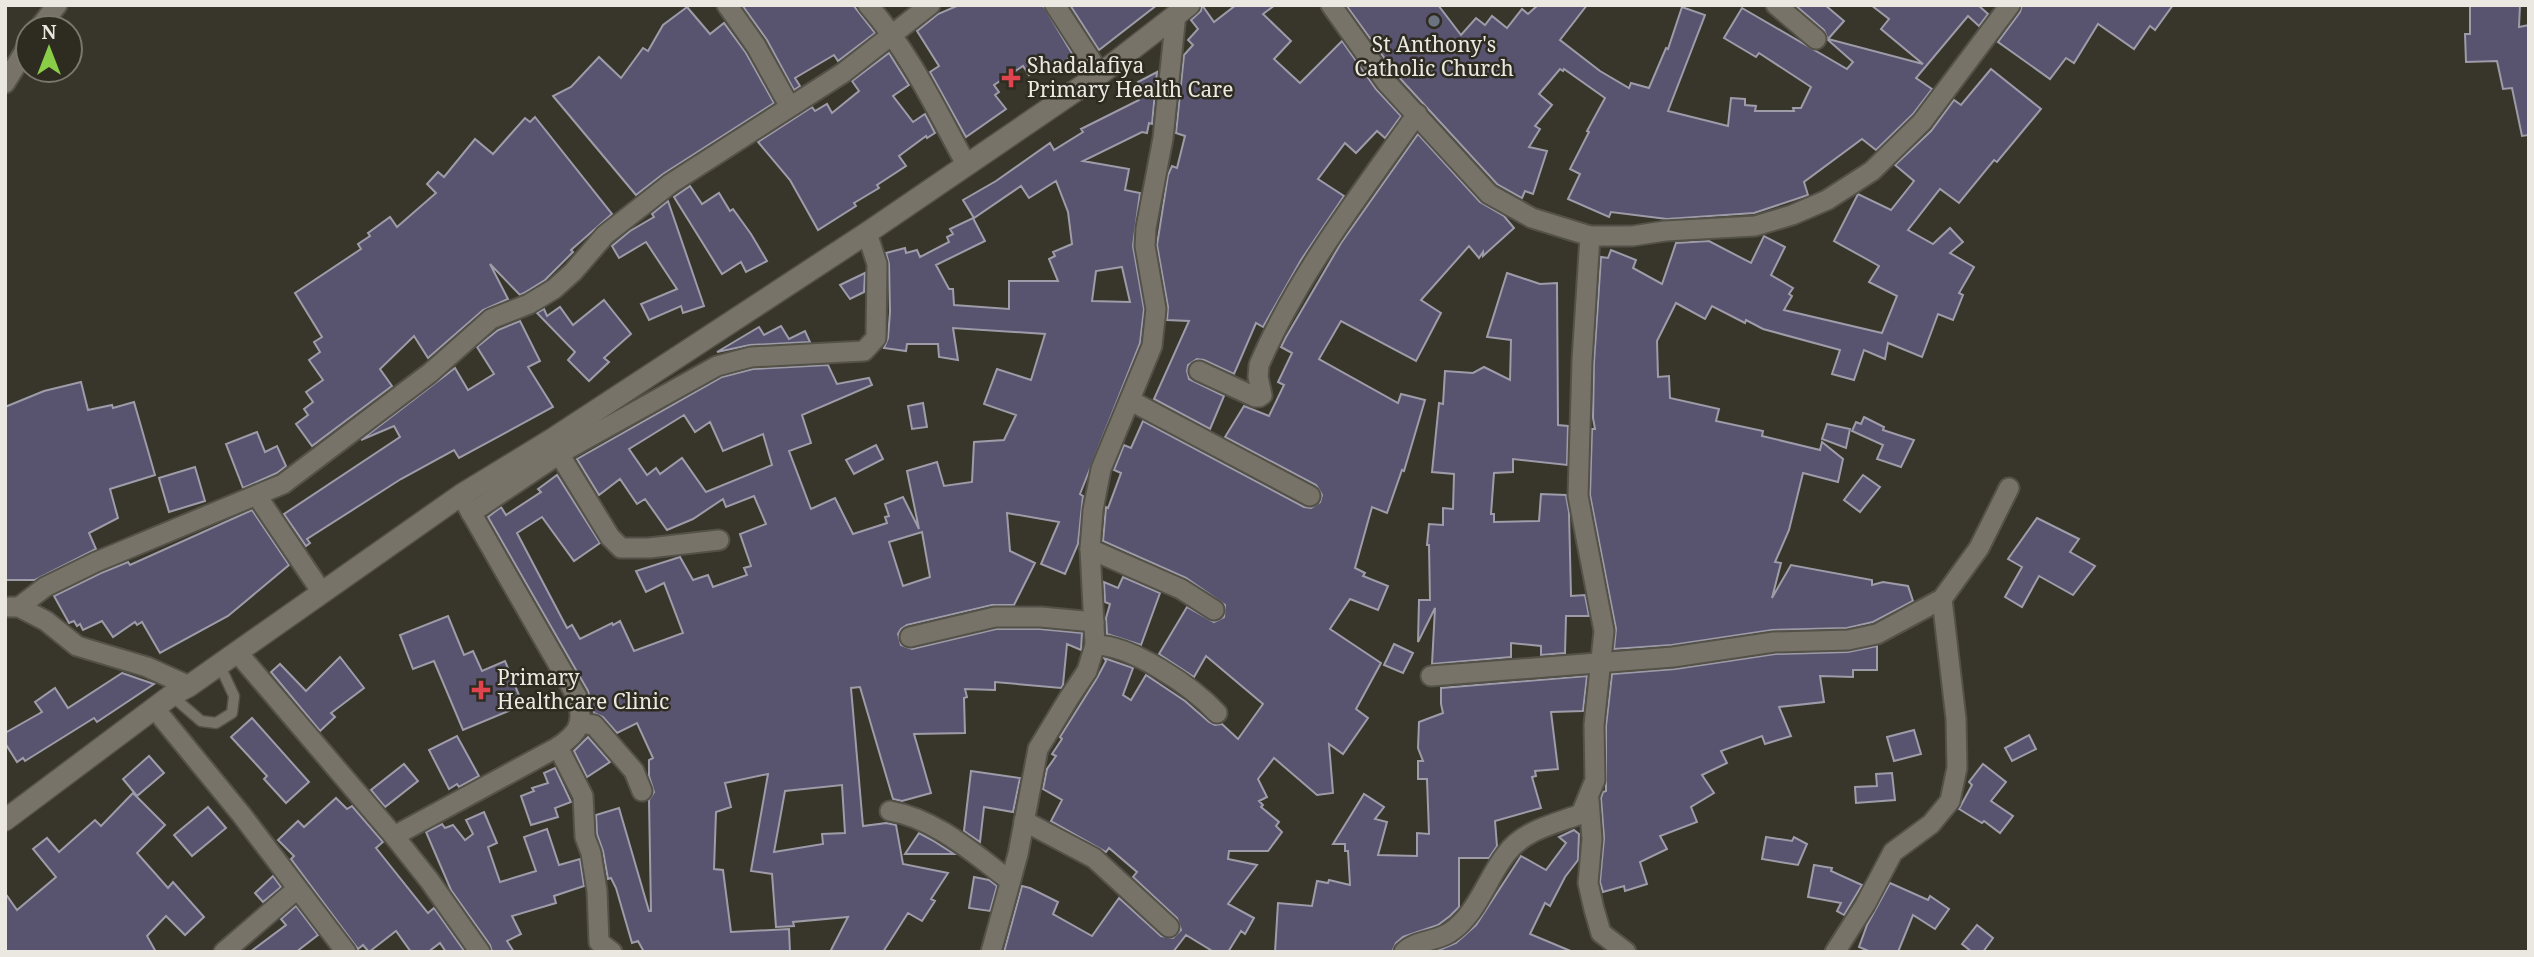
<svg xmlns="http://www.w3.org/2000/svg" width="2534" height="957" viewBox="0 0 2534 957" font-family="'Noto Serif',serif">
  <rect width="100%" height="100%" fill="#38352a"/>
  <g fill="#58546f" stroke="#9e9ca9" stroke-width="2" fill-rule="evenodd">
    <polygon points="742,5 853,5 875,33 838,61 834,55 795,78 800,86 794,90 767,40"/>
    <polygon points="959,5 1043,5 1073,55 1054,70 1048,62 1029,75 1023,66 994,85 999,92 995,95 1006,109 966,137 930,72 939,66 917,31 938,14"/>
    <polygon points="1070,5 1157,5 1099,50"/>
    <polygon points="1202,5 1214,22 1236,5 1275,5 1263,14 1291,41 1274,59 1300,83 1342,41 1376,89 1401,116 1385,138 1377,131 1356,153 1345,143 1318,179 1344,196 1301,260 1263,327 1256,323 1234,374 1204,360 1197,359 1188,365 1187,371 1189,379 1224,396 1210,429 1154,399 1189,321 1167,320 1168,307 1157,245 1168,175 1172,166 1177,168 1185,136 1176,133 1184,55 1193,45 1188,40 1198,29 1191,20 1201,11"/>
    <polygon points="1346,5 1438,5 1461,35 1476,18 1485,25 1492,16 1507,28 1522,9 1528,14 1538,5 1587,5 1560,40 1600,71 1629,88 1631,83 1649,88 1666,48 1668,49 1682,7 1705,15 1668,111 1728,126 1731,98 1745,99 1745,105 1756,106 1755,111 1794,111 1793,108 1801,108 1811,87 1759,53 1756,57 1724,38 1742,8 1847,69 1853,62 1828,40 1824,30 1795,5 1825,5 1844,21 1828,39 1923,64 1881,29 1889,19 1871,5 1978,5 1988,14 1979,26 1968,16 1916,78 1932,89 1913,114 1876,150 1862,139 1804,182 1808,195 1754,213 1667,219 1611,212 1609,217 1568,199 1580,174 1570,169 1589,132 1587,131 1605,98 1564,69 1563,71 1560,69 1539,94 1552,105 1535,126 1540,129 1529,147 1547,151 1533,194 1525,191 1522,198 1497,184 1396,74"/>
    <polygon points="2022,5 2173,5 2155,30 2150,26 2134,49 2098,24 2074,63 2066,58 2050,79 1998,42 2020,12"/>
    <polygon points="2470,5 2520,5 2519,27 2529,25 2529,135 2522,136 2512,88 2503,89 2497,61 2466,62 2465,34 2470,34"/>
    <polygon points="687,7 710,34 724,23 746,53 774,103 663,174 636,195 553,96 571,87 599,57 621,78 643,48 648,51 663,25"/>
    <polygon points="889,53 909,85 893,96 913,122 925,114 935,133 927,138 926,136 899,156 906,166 877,185 879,188 854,203 856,206 818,230 790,180 758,142 812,107 815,111 827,104 832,113 859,91 852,81"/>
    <polygon points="1991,69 2041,109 1997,162 1994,160 1959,203 1940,189 1908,230 1933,244 1950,228 1963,242 1950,253 1974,267 1959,293 1963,295 1953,320 1938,314 1922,357 1888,343 1885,359 1864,350 1854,380 1832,374 1840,350 1763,329 1746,320 1745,323 1712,306 1705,319 1676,303 1657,341 1658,377 1669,376 1670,398 1719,409 1716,421 1763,431 1762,436 1820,450 1822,442 1843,459 1838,482 1803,473 1789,530 1775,562 1781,563 1772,598 1791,565 1872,580 1872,585 1883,582 1908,586 1913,601 1873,622 1847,628 1772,630 1672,645 1614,649 1616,629 1590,495 1592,429 1595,429 1593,418 1594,362 1601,257 1608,258 1611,250 1636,260 1633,268 1662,284 1676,243 1709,241 1751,263 1764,236 1785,247 1771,275 1793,288 1789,294 1792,296 1784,310 1882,333 1897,296 1869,282 1879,266 1834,241 1858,194 1891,210 1914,181 1895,165 1931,131 1954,100 1961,105"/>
    <path d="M1157,72L1152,124L1149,123L1147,133L1142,132L1083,161L1129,169L1125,190L1140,193L1133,246L1144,309L1140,343L1080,494L1083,496L1078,544L1065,574L1041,564L1059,522L1007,513L1010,551L1035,563L1014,605H992L907,625L901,629L898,634L901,645L912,649L996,629H1040L1082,633L1081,650L1067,644L1063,685L1061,688L995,682V690L965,689L967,697L964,698L965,733L914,734L931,793L902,801L893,799L860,687L851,688L863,826L886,823L896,825L903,864L948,873L931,899L935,901L922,921L908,913L883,952H830L848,917L793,922L794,926L776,927L772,874L751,871L768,774L725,783L731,807L716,812L714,869L723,870L731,932L789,929L790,952H644L638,941L632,943L616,888L611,878L608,879L603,851L597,834L596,815L619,808L649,911H651L649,800L654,792L649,776V760L653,758L637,723L617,733L603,717L594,713L588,691L488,517L501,507L506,515L541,492L538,489L557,475L600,543L574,561L542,517L517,533L567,628L572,625L580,639L612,623L613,625L620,621L634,651L683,633L664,583L646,592L636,571L680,557L693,580L708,575L713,587L747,575L744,568L751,566L740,534L766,524L754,496L726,507L723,499L693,519L667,530L645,499L637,504L620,479L599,495L577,459L722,377L753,369L828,365L837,384L869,378L872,385L802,415L811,443L789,451L811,509L835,498L853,534L887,523L885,517L889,516L885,504L903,497L919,529L907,471L937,462L944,486L972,482L974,442L1004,440L1016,415L984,404L997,369L1031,380L1045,334L953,328L958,360L939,357L938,344H907L906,351L884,348L888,338L890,312L889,264L886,253L905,248L906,253L917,250L920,257L949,242L947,237L953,234L950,229L973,218L985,241L936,265L949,289H953L954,305L1009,309V281H1058L1049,259L1055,256L1053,252L1072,244L1068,212L1056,181L1029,198L1021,186L974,218L963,200L996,181L1050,143L1054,150L1083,132L1081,129L1139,100L1141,87L1138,82ZM1122,267L1130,302L1092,301L1096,271ZM684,415L695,432L710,422L723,451L763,434L772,465L706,492L682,458L660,474L656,468L647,475L629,449ZM922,532L930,577L903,586L889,542ZM842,785L845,833L822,834L823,844L774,852L785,791Z"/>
    <polygon points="535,117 612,214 571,250 573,252 545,280 524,293 520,295 490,264 508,299 483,310 428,358 414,336 380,369 392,386 312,446 296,424 308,415 304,409 313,402 306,392 323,380 309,360 320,352 314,342 322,337 295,293 361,249 358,244 370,236 368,233 390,217 397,227 436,193 427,184 438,172 444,177 475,139 493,154 525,118 530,122"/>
    <polygon points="1418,134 1480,202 1504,216 1514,228 1483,256 1483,252 1479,258 1469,246 1421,300 1441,313 1416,361 1341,321 1319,359 1398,403 1401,394 1425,400 1404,471 1402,470 1387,513 1372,507 1355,568 1365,573 1363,576 1388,586 1378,610 1350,599 1330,629 1381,663 1356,709 1368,718 1343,754 1329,744 1333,793 1317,795 1274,758 1258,779 1267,797 1259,801 1263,805 1261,807 1279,822 1276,826 1282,832 1268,851 1229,851 1228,859 1257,865 1228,904 1254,918 1245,934 1241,931 1228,952 1214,952 1186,935 1173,952 1004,952 1022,886 1030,888 1058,902 1053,914 1092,936 1119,898 1161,936 1173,938 1181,930 1177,918 1133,877 1137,872 1109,848 1106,852 1051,821 1062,800 1043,789 1047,769 1056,756 1052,754 1062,739 1060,737 1097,678 1106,661 1104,658 1133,668 1123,695 1131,700 1146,675 1185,701 1209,722 1215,725 1222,724 1238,739 1263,704 1206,656 1194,677 1159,654 1187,607 1214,622 1224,617 1225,605 1186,578 1103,541 1106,507 1108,508 1121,473 1114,470 1124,445 1131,448 1143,421 1304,507 1311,508 1320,502 1322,495 1316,485 1225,437 1244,406 1269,416 1284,385 1278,382 1292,353 1281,347 1286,337 1341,243"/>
    <polygon points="690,186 702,204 719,193 730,211 733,209 751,234 767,261 746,272 741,262 722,274 674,197"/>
    <polygon points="668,201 704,306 683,313 681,306 649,320 641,304 677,289 646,242 619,258 612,246 630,231 654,217 652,214"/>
    <polygon points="865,273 864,292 850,299 840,285"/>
    <polygon points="1507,273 1540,284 1557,283 1558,425 1568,426 1567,465 1513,459 1513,472 1494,473 1491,514 1494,514 1494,522 1539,521 1541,494 1566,495 1569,512 1571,596 1585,595 1589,616 1566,616 1565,653 1541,655 1541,646 1511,643 1511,657 1432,664 1435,608 1418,642 1419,600 1430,600 1429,545 1427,545 1429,524 1443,525 1443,508 1453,509 1454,474 1432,472 1439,403 1443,404 1445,371 1473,373 1484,367 1510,380 1511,340 1487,337"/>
    <polygon points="604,300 631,334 604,358 609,362 589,381 568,360 575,352 537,313 544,309 547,316 560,307 573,325"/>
    <polygon points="520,321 540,361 528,367 553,407 459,458 454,450 401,479 307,539 310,543 306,546 284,514 400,437 394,426 361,440 455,368 468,390 494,374 477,347 498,330"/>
    <polygon points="781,326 789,339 805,331 810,342 750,345 717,352 759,327 764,335"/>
    <polygon points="81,382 88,410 112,405 113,408 134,402 155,475 110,489 118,518 89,533 96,549 35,580 5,580 5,407 44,391"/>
    <polygon points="923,403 927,427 912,429 908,406"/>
    <polygon points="1864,417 1884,427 1883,430 1914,440 1901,467 1877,459 1883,445 1852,431 1856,422 1861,424"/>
    <polygon points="1827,424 1850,429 1846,448 1822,439"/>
    <polygon points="257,432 265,452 277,446 286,466 277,473 243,488 226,444"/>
    <polygon points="876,445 883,459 854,474 846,460"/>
    <polygon points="195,467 205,501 169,512 159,478"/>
    <polygon points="1863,475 1880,487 1860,512 1844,500"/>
    <polygon points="252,510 289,565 228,616 160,653 142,622 137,625 135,622 113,637 102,621 83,630 80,624 77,626 74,621 69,623 54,596 101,573 128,562 130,565"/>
    <polygon points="2037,518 2079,539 2070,552 2095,566 2073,595 2039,576 2022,607 2005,597 2022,567 2008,559"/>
    <polygon points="1123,577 1160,593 1141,645 1107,634 1106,618 1110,604 1105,602 1104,582 1118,588"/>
    <polygon points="448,616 464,655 473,651 482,671 505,661 523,705 463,730 434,661 413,669 400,635"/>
    <polygon points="1394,644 1413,653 1403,673 1384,665"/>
    <polygon points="1877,646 1877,670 1853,670 1853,677 1820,676 1824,702 1779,707 1791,736 1765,744 1762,736 1721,751 1727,763 1702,775 1714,793 1691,807 1697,822 1660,836 1667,849 1640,862 1647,884 1625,891 1624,886 1603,892 1600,882 1604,838 1601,798 1603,792 1606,791 1606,726 1612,674 1675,669 1775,654 1848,652"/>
    <polygon points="340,657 364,688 331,713 335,717 320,731 271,672 280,664 306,691"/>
    <polygon points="122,673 154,684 97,722 94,718 25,761 23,758 17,762 5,743 5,733 42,712 35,702 55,688 68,708"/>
    <polygon points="1587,676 1583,711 1551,712 1558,769 1535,771 1536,776 1532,777 1541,808 1495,821 1497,846 1489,858 1459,858 1459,907 1450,916 1438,925 1403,937 1396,943 1392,952 1275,952 1278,903 1312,906 1317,881 1328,883 1329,880 1350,885 1348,851 1345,851 1345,844 1333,844 1364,794 1384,807 1375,819 1387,822 1378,855 1417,856 1417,833 1429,834 1427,779 1418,779 1418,761 1423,761 1418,748 1419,722 1443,713 1441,704 1441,688"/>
    <polygon points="252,718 309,782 286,803 264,779 267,776 231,737"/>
    <polygon points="1914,730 1921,754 1894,761 1887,737"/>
    <polygon points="2029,735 2036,749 2012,761 2005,748"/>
    <polygon points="457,736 479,776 459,787 457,784 449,789 429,750"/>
    <polygon points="588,737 610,762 587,777 574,751"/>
    <polygon points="149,756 164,773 137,796 123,779"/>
    <polygon points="404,764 418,781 385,807 371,790"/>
    <polygon points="1983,764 2006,782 1991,801 2013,816 2000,833 1984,821 1982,823 1959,809 1972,785 1969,782"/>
    <polygon points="555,768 571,802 555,808 558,817 531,825 521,796 534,791 532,788 548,783 544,773"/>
    <polygon points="971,771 1020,778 1013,812 984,807 980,842 964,831"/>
    <polygon points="1892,773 1895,800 1856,803 1855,787 1877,786 1876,774"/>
    <polygon points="133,793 165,825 137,853 168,888 173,882 204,917 185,935 166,916 147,936 156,952 5,952 5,893 17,910 56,877 33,849 47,838 59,852 95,820 101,826"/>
    <polygon points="336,798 347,809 352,806 383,842 376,848 428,913 434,908 465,952 446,952 440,943 428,952 411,952 396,931 369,952 363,945 358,949 291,859 294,856 278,840 298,821 304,827"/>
    <polygon points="208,807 226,828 192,856 174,835"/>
    <polygon points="484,812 497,843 488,847 500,882 536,871 524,837 547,829 559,865 580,859 584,886 554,896 556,903 512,916 521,934 507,941 514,952 492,952 490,945 451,890 426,832 442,824 445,828 453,825 465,840 473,834 466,820"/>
    <polygon points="1574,830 1579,834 1578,860 1565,877 1550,906 1545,903 1530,934 1573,952 1434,952 1456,943 1476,925 1521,856 1546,870 1566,843 1559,837"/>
    <polygon points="919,833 932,840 954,854 905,854"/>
    <polygon points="1766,837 1792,841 1794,837 1807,844 1798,865 1762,859"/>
    <polygon points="1814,865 1832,868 1831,871 1862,885 1844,915 1837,911 1841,903 1808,897"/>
    <polygon points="273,876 281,887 263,902 255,893"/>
    <polygon points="974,877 989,880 997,886 990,911 969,908"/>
    <polygon points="1890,883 1928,900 1930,896 1949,909 1935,929 1913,915 1898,952 1871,952 1859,947 1867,925"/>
    <polygon points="296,906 318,935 296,952 250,952 286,925 281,919"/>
    <polygon points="1977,925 1993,938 1983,952 1972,952 1962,944"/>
  </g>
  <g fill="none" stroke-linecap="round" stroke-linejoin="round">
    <defs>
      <polyline id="lane" points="172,696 201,721 216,723 232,713 234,696 219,664"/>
      <g id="street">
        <polyline points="727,5 756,46 786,100 793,105"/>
        <path d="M868,5C910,53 936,109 966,164"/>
        <polyline points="1055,5 1100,74"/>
        <polyline points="1331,5 1386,82 1489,194 1532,218 1590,236 1632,236 1665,231 1755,226 1792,215 1827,200 1872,171 1922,122 2010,5"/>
        <polyline points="1776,5 1816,39"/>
        <polyline points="39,28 57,5"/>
        <polyline points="5,83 28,46"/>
        <path d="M1199,371L1255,397H1259L1262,395L1258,377L1259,365C1298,274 1360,195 1417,114"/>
        <polyline points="1131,401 1310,496"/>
        <polyline points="553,444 610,537 621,548 649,548 719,540"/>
        <polyline points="257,496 321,591"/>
        <polyline points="471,513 559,454 717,366 751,357 864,351 876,338 877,264 867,233"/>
        <polyline points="1090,549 1181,589 1214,610"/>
        <polyline points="10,607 19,607 46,621 77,646 147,667 189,686"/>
        <polyline points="19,607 45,587 96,562 283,484 430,373 491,319 529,304 554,289 573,272 605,235 670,184 843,73 930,5"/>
        <polyline points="910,637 995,617 1041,617 1094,622"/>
        <path d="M1095,645C1132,645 1193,687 1217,713"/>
        <polyline points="237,652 394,836 429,880 480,952"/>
        <polyline points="1431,676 1673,657 1774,642 1848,640 1877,634 1942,599 1979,548 2009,488"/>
        <polyline points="155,709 241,814 346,952"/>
        <polyline points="579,723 594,725 634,771 642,791"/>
        <polyline points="558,747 583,796 585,837 591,853 597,891 599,942 612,952"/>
        <polyline points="1589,800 1592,839 1588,883 1594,909 1601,933 1626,952"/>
        <path d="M890,811C936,819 973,853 1009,880"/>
        <polyline points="1024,821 1094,858 1169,927"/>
        <path d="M394,836L558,747C580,732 584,723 577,697L465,502"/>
        <polyline points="224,952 297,889"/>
        <polyline points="991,952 1018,854 1038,749 1069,698 1087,671 1095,645 1090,549 1093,510 1101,469 1152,346 1156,309 1145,246 1146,228 1163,138 1176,14"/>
        <path d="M1404,952C1416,940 1434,942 1449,933C1477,915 1486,880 1506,854C1524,830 1554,824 1581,814L1595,780L1594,725L1604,631L1578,496L1582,361L1590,236"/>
        <polyline points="1835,952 1865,905 1893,852 1931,824 1950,801 1957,768 1956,719 1942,599"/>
      </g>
      <polyline id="secondary" points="5,820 172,695 189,686 461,495 551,440 867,233 1100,74 1189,5"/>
    </defs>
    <use href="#lane" stroke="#545149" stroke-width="13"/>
    <use href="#street" stroke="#545149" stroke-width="23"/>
    <use href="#secondary" stroke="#545149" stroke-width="24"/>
    <use href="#lane" stroke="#777368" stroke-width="10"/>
    <use href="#street" stroke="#777368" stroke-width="19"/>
    <use href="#secondary" stroke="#777368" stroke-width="21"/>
  </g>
  <circle fill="#6b7280" stroke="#2e2b21" stroke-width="2.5" cx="1434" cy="21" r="7"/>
  <g fill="#e0444e" stroke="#2e2b21" stroke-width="2.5">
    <path d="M1007.5 67.5h7v7h7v7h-7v7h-7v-7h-7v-7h7z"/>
    <path d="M477.5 679.5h7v7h7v7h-7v7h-7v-7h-7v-7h7z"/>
  </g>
  <g text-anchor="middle" stroke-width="5" stroke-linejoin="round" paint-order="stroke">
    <g font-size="21" fill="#eae8e1" stroke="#2e2b21" text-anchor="start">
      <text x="1434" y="52" text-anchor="middle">St Anthony's<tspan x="1434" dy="24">Catholic Church</tspan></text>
      <text x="1027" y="73">Shadalafiya<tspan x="1027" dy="24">Primary Health Care</tspan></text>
      <text x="497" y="685">Primary<tspan x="497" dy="24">Healthcare Clinic</tspan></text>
    </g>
  </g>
  <rect width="2534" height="957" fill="none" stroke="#eae8e1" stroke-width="14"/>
  <g transform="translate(49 49)"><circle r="33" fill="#2e2b21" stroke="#79776e" stroke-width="2"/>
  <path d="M0-5L12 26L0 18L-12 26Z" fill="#8ace47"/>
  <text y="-10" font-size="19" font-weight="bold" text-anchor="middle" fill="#eae8e1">N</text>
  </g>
</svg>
